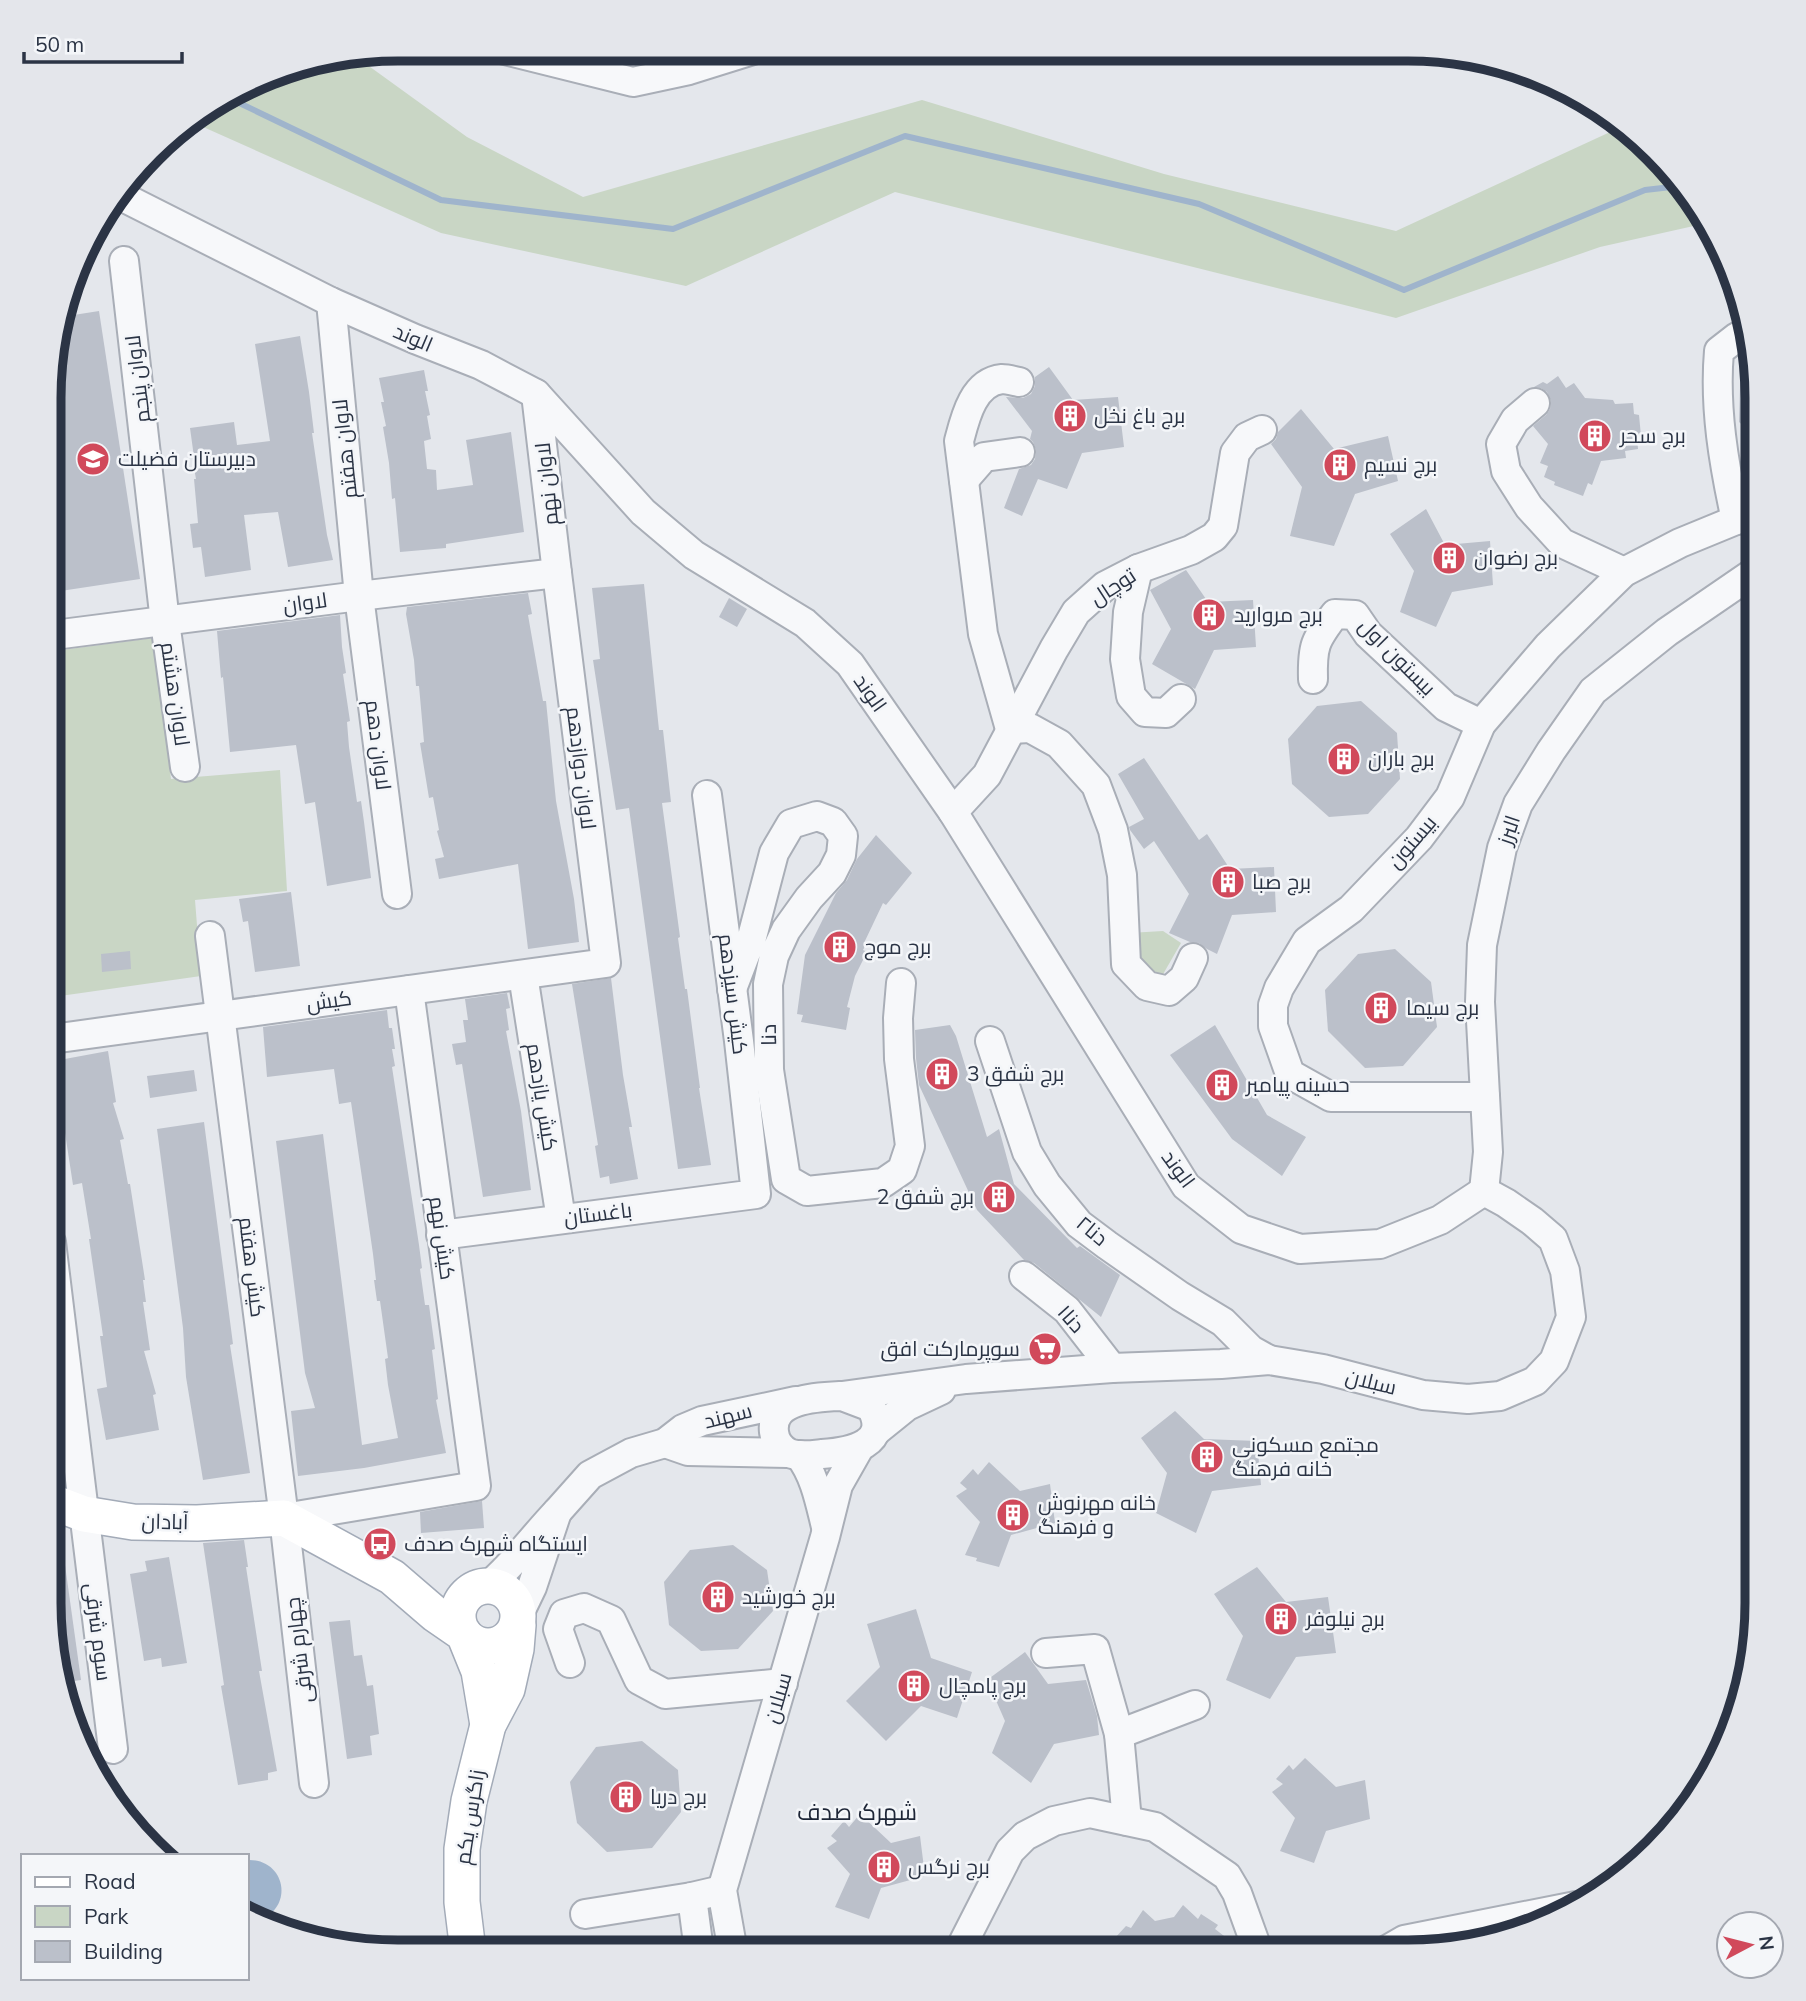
<svg xmlns="http://www.w3.org/2000/svg" width="1806" height="2001" viewBox="0 0 1806 2001" font-family="Mulish,Cairo,sans-serif">
  <rect width="100%" height="100%" fill="#e4e7ec"/>
  <g fill="#c9d6c5">
    <polygon points="355,56 467,137 583,197 922,100 1164,174 1396,231 1621,127 1698,204 1707,223 1600,247 1396,318 895,192 686,286 441,233 192,122 285,68"/>
    <polygon points="153,638 171,779 280,770 287,891 195,900 201,976 53,997 54,651"/>
    <path d="M1163,931L1181,943L1162,976C1136,968 1132,959 1129,933Z"/>
  </g>
  <path fill="#9fb4cc" d="M247,1860C286,1858 295,1909 258,1920L247,1915Z"/>
  <g fill="none" stroke-linecap="round" stroke-linejoin="round">
    <polyline stroke="#9fb4cc" stroke-width="6" points="231,99 441,200 673,229 905,136 1199,204 1404,290 1645,190 1680,186"/>
  </g>
  <g fill="#bbc0ca">
    <polygon points="99,311 140,579 54,592 56,330 61,317"/>
    <polygon points="300,336 309,392 314,433 312,433 327,535 333,560 288,567 278,512 244,515 251,570 205,577 201,547 193,548 190,524 198,523 194,479 196,479 192,457 194,457 190,428 234,422 237,445 270,441 255,344"/>
    <polygon points="1752,352 1756,376 1756,437 1739,422 1741,355"/>
    <polygon points="1049,367 1073,400 1118,397 1124,447 1082,453 1067,489 1038,479 1022,516 1004,508 1019,469 1031,465 1035,459 1036,450 1033,442 1030,439 1032,431 1006,397 1023,398 1031,394 1035,386 1035,377"/>
    <polygon points="424,370 428,391 425,391 430,415 427,416 431,439 424,441 427,469 436,470 437,490 473,485 466,440 511,432 524,532 446,544 446,548 400,552 395,498 392,499 389,463 383,427 386,426 381,402 384,402 379,378"/>
    <polygon points="1558,376 1566,388 1574,383 1585,398 1613,400 1615,404 1633,403 1634,414 1639,415 1641,436 1637,437 1638,449 1625,451 1626,458 1601,461 1592,485 1588,483 1583,496 1554,485 1555,482 1544,477 1548,466 1540,463 1548,444 1533,426 1546,415 1550,409 1551,401 1547,392 1541,388 1534,387 1543,382 1547,384"/>
    <polygon points="1301,409 1334,449 1388,436 1398,481 1355,494 1334,546 1290,536 1302,487 1271,444 1276,439 1278,432"/>
    <polygon points="1426,509 1445,545 1490,541 1493,585 1452,592 1436,627 1400,612 1414,571 1390,534"/>
    <polygon points="1186,570 1208,602 1253,600 1256,647 1214,650 1195,689 1152,664 1171,629 1150,590"/>
    <polygon points="644,584 659,730 663,730 671,802 662,803 680,937 678,938 685,989 687,989 700,1088 699,1088 711,1165 678,1169 629,808 616,810 593,660 600,659 592,588"/>
    <polygon points="528,593 532,614 528,615 543,701 546,701 556,801 574,899 579,942 528,949 518,864 439,879 435,859 444,857 437,831 439,830 433,797 429,798 420,743 424,742 419,686 416,686 414,660 406,614 407,607"/>
    <polygon points="729,598 747,609 737,627 719,617"/>
    <polygon points="340,615 342,647 346,673 343,674 350,721 347,722 349,747 357,802 361,801 364,822 371,878 327,886 315,802 305,804 296,745 230,752 223,677 221,678 217,631"/>
    <polygon points="1361,701 1397,733 1400,779 1368,814 1329,817 1292,784 1288,739 1317,706"/>
    <polygon points="1144,758 1199,840 1207,834 1230,869 1274,867 1276,912 1232,915 1217,954 1207,949 1199,943 1190,942 1169,933 1189,894 1154,841 1144,849 1130,830 1129,827 1144,819 1118,774"/>
    <polygon points="876,835 912,873 886,905 883,903 864,943 866,944 863,950 867,952 855,976 847,1007 850,1008 846,1030 801,1022 803,1015 797,1014 805,955 836,893 847,880 857,859"/>
    <polygon points="291,892 300,966 255,972 248,921 243,922 239,899"/>
    <polygon points="1395,949 1431,982 1437,1027 1403,1066 1365,1068 1328,1031 1325,990 1358,954"/>
    <polygon points="130,951 131,969 102,972 101,954"/>
    <polygon points="611,978 623,1075 632,1127 629,1127 638,1179 610,1184 609,1176 600,1178 595,1146 598,1145 572,984"/>
    <polygon points="507,993 510,1008 506,1009 509,1030 506,1031 521,1111 531,1190 483,1197 462,1064 456,1065 452,1044 466,1042 463,1020 468,1020 465,999"/>
    <polygon points="387,1010 389,1028 392,1028 395,1049 392,1049 395,1066 392,1067 419,1245 422,1268 420,1269 425,1305 429,1305 435,1349 432,1350 438,1399 436,1400 446,1453 364,1468 298,1476 291,1411 315,1408 305,1373 276,1141 323,1134 362,1445 398,1438 388,1385 385,1359 388,1358 380,1301 377,1301 374,1280 376,1280 373,1254 351,1102 339,1104 334,1069 267,1077 263,1027"/>
    <polygon points="950,1025 956,1036 987,1137 999,1129 1014,1184 1077,1248 1080,1246 1120,1275 1101,1317 1034,1263 1024,1260 977,1210 919,1085 916,1058 915,1030"/>
    <polygon points="1215,1025 1267,1115 1306,1137 1282,1176 1232,1139 1170,1055"/>
    <polygon points="108,1051 116,1102 113,1103 124,1139 120,1140 128,1184 130,1184 145,1280 143,1280 146,1302 143,1302 150,1350 144,1351 156,1394 153,1395 159,1430 106,1440 97,1389 107,1387 100,1336 103,1336 89,1239 91,1239 82,1183 73,1185 54,1061"/>
    <polygon points="194,1070 197,1091 150,1098 147,1076"/>
    <polygon points="204,1122 233,1344 230,1345 250,1473 203,1480 186,1377 183,1328 157,1129"/>
    <polygon points="1175,1411 1204,1439 1257,1441 1261,1485 1212,1491 1196,1533 1156,1513 1167,1473 1141,1438"/>
    <polygon points="989,1462 1020,1491 1050,1484 1055,1523 1011,1535 999,1567 976,1561 977,1558 965,1555 980,1522 956,1496 967,1489 960,1483 973,1469 978,1475"/>
    <polygon points="482,1501 484,1528 421,1533 420,1512"/>
    <polygon points="60,1529 81,1680 61,1683 50,1625 50,1530"/>
    <polygon points="244,1540 248,1567 246,1567 262,1671 259,1671 277,1771 268,1773 268,1780 238,1785 221,1686 224,1685 203,1543"/>
    <polygon points="733,1545 767,1570 773,1611 738,1649 701,1651 669,1625 664,1582 690,1550"/>
    <polygon points="169,1557 187,1663 162,1667 161,1658 144,1661 130,1574 147,1571 145,1561"/>
    <polygon points="1257,1567 1286,1602 1328,1597 1336,1653 1296,1657 1270,1699 1226,1680 1243,1636 1214,1594"/>
    <polygon points="916,1609 931,1658 972,1672 957,1718 921,1706 886,1741 846,1701 880,1667 867,1624"/>
    <polygon points="350,1620 354,1656 362,1655 367,1686 373,1685 379,1734 370,1736 372,1755 347,1759 329,1622"/>
    <polygon points="1025,1652 1048,1684 1086,1680 1097,1716 1099,1735 1054,1744 1031,1783 992,1753 1005,1721 987,1680"/>
    <polygon points="642,1741 678,1770 681,1812 652,1848 607,1852 577,1823 570,1782 596,1747"/>
    <polygon points="1305,1758 1336,1787 1365,1780 1370,1819 1326,1831 1314,1863 1280,1851 1295,1818 1272,1792 1283,1784 1276,1779 1289,1765 1293,1770"/>
    <polygon points="860,1814 891,1843 920,1836 925,1876 881,1888 869,1919 835,1907 850,1874 827,1848 837,1841 831,1836 844,1821 849,1827"/>
    <polygon points="1183,1905 1198,1919 1201,1914 1218,1925 1215,1929 1228,1939 1216,1951 1123,1951 1114,1939 1126,1926 1131,1928 1143,1910 1155,1921 1174,1917"/>
  </g>
  <g fill="none" stroke-linecap="round" stroke-linejoin="round">
    <defs>
      <g id="minor">
        <polyline points="501,49 633,82 689,70 753,50"/>
        <polyline points="119,195 331,302 415,339 481,365 536,394 643,512 694,555 805,623 850,664 953,812 1186,1186 1241,1229 1300,1249 1380,1244 1440,1220 1484,1191"/>
        <polyline points="124,261 165,622 185,767"/>
        <polyline points="331,302 359,596 397,894"/>
        <path d="M1019,382C1014,381 1007,379 1002,379C973,382 965,418 959,441L983,634L1010,729L1030,728L1059,744L1096,785L1113,830L1122,875L1126,964L1147,986L1169,991L1184,978L1193,958"/>
        <polyline points="1535,403 1515,420 1501,444 1506,471 1529,507 1562,543 1624,572"/>
        <polyline points="964,480 984,457 1020,452"/>
        <path d="M1736,520C1724,465 1714,408 1719,351L1737,337L1748,336"/>
        <polyline points="1138,569 1128,612 1125,659 1131,696 1145,712 1166,713 1181,699"/>
        <polyline points="54,635 359,596 557,573"/>
        <path d="M1313,679C1312,646 1315,640 1335,614L1355,615L1368,634L1446,707L1481,724"/>
        <polyline points="953,812 987,775 1054,649 1076,612 1105,586 1138,569 1191,550 1214,537 1223,526 1235,453 1247,437 1262,430"/>
        <polyline points="210,936 284,1518 314,1783"/>
        <polyline points="523,975 561,1219"/>
        <polyline points="732,989 752,937 774,853 791,824 817,816 833,822 843,836 841,855 832,873 809,898 786,930 774,956 768,984 769,1070 786,1179 807,1191 883,1183 902,1170 910,1146 899,1059 898,1018 901,983"/>
        <polyline points="52,1039 606,963 557,573 536,394"/>
        <polyline points="990,1041 1027,1152 1047,1185 1079,1224 1107,1245 1180,1296 1223,1322 1251,1350 1269,1360"/>
        <polyline points="1485,1097 1331,1097 1290,1074 1273,1026 1273,1005 1279,988 1307,941 1351,909 1419,838 1450,797 1481,724 1548,646 1624,572 1680,543 1736,520 1756,517"/>
        <polyline points="1484,1191 1488,1152 1480,1002 1482,945 1502,848 1518,804 1551,751 1593,691 1667,632 1756,571"/>
        <polyline points="441,1235 756,1194 739,1041 707,795"/>
        <polyline points="51,1242 113,1749"/>
        <polyline points="1024,1276 1067,1310 1112,1368"/>
        <polyline points="842,1396 966,1379 1112,1368 1221,1364 1269,1360 1323,1369 1423,1395 1468,1399 1500,1396 1535,1381 1554,1361 1571,1317 1565,1271 1553,1239 1532,1221 1506,1203 1484,1191"/>
        <path d="M842,1396L871,1407C891,1444 851,1452 822,1454C812,1455 799,1457 789,1453C781,1449 775,1441 774,1432C770,1398 819,1397 842,1396Z"/>
        <polyline points="876,1431 907,1406 941,1390"/>
        <polyline points="665,1443 688,1451 788,1453"/>
        <path d="M799,1455C815,1475 820,1503 826,1527"/>
        <polyline points="557,1512 590,1475 631,1453 665,1443 683,1429 702,1421 796,1401"/>
        <polyline points="284,1518 476,1486 409,990"/>
        <path d="M489,1585C514,1564 534,1536 557,1512L532,1587L519,1614"/>
        <polyline points="1046,1653 1095,1649 1119,1734"/>
        <polyline points="570,1663 558,1629 564,1614 584,1608 611,1620 639,1680 665,1694 783,1683"/>
        <polyline points="1127,1821 1119,1734 1195,1705"/>
        <polyline points="692,1897 699,1951"/>
        <polyline points="585,1914 692,1897 722,1890"/>
        <polyline points="737,1951 732,1946 722,1890 825,1537 838,1485 859,1448"/>
        <polyline points="959,1951 1010,1851 1025,1836 1054,1821 1090,1813 1155,1827 1227,1876 1237,1893 1258,1951"/>
        <polyline points="1385,1951 1404,1940 1576,1906"/>
      </g>
      <g id="major">
        <polyline points="50,1499 55,1503 84,1514 133,1522 197,1523 284,1518 392,1577 435,1614 464,1634 479,1671 488,1725"/>
        <circle cx="488" cy="1616" r="30"/>
        <polyline points="468,1951 462,1902 462,1849 469,1801 488,1725 507,1689 516,1649 518,1625"/>
      </g>
    </defs>
    <use href="#minor" stroke="#a9aeb7" stroke-width="32"/>
    <use href="#major" stroke="#a3abb8" stroke-width="38"/>
    <use href="#minor" stroke="#f7f8fa" stroke-width="28"/>
    <use href="#major" stroke="#fff" stroke-width="35"/>
  </g>
  <defs>
    <symbol id="building-disc" viewBox="-11 -11 22 22"><circle r="9.5" fill="#d1495b" stroke="#f4f6f9"/><path d="M-4-6H4V6H1V3H-1V6H-4ZM-2.5-4.3h1.7v1.8h-1.7ZM.8-4.3h1.7v1.8H.8ZM-2.5-1h1.7V.8h-1.7ZM.8-1h1.7V.8H.8Z" fill="#fff"/></symbol>
    <symbol id="school-disc" viewBox="-11 -11 22 22"><circle r="9.5" fill="#d1495b" stroke="#f4f6f9"/><path d="M0-5L7-2L0 1L-7-2ZM-4 1L0 2.5L4 1V4Q0 6-4 4Z" fill="#fff"/></symbol>
    <symbol id="supermarket-disc" viewBox="-11 -11 22 22"><circle r="9.5" fill="#d1495b" stroke="#f4f6f9"/><path d="M-6-5.5h2.5l.6 2H6L4.5 2H-2.5L-4.4-4H-6ZM-1.5 3.2a1.3 1.3 0 1 0 .1 0ZM3 3.2a1.3 1.3 0 1 0 .1 0Z" fill="#fff"/></symbol>
    <symbol id="bus-disc" viewBox="-11 -11 22 22"><circle r="9.5" fill="#d1495b" stroke="#f4f6f9"/><path d="M-5-6H5V4H4V6H2V4H-2V6H-4V4H-5ZM-3.5-4V0h7V-4ZM-3.5 1.2v1.5H-2V1.2ZM2 1.2v1.5H3.5V1.2Z" fill="#fff"/></symbol>
  </defs>
  <g fill-rule="evenodd">
    <use href="#building-disc" x="1051" y="397" width="38" height="38"/>
    <use href="#building-disc" x="1576" y="417" width="38" height="38"/>
    <use href="#school-disc" x="74" y="440" width="38" height="38"/>
    <use href="#building-disc" x="1321" y="446" width="38" height="38"/>
    <use href="#building-disc" x="1430" y="539" width="38" height="38"/>
    <use href="#building-disc" x="1190" y="596" width="38" height="38"/>
    <use href="#building-disc" x="1325" y="740" width="38" height="38"/>
    <use href="#building-disc" x="1209" y="863" width="38" height="38"/>
    <use href="#building-disc" x="821" y="928" width="38" height="38"/>
    <use href="#building-disc" x="1362" y="989" width="38" height="38"/>
    <use href="#building-disc" x="923" y="1055" width="38" height="38"/>
    <use href="#building-disc" x="1203" y="1066" width="38" height="38"/>
    <use href="#building-disc" x="980" y="1178" width="38" height="38"/>
    <use href="#supermarket-disc" x="1026" y="1330" width="38" height="38"/>
    <use href="#building-disc" x="1188" y="1438" width="38" height="38"/>
    <use href="#building-disc" x="994" y="1496" width="38" height="38"/>
    <use href="#bus-disc" x="361" y="1525" width="38" height="38"/>
    <use href="#building-disc" x="699" y="1578" width="38" height="38"/>
    <use href="#building-disc" x="1262" y="1600" width="38" height="38"/>
    <use href="#building-disc" x="895" y="1667" width="38" height="38"/>
    <use href="#building-disc" x="607" y="1778" width="38" height="38"/>
    <use href="#building-disc" x="865" y="1848" width="38" height="38"/>
  </g>
  <g text-anchor="middle" stroke-width="5" stroke-linejoin="round" paint-order="stroke">
    <g font-size="21" fill="#2b3445" stroke="#f4f6f9">
      <text transform="translate(413 338) rotate(23)" y="7">الوند</text>
      <text transform="translate(138 379) rotate(-97)" y="7">لاوان پنجم</text>
      <text transform="translate(345 449) rotate(-96)" y="7">لاوان هفتم</text>
      <text transform="translate(547 484) rotate(-96)" y="7">لاوان نهم</text>
      <text transform="translate(1113 587) rotate(-33)" y="7">توچال</text>
      <text transform="translate(305 603) rotate(-8)" y="7">لاوان</text>
      <text transform="translate(1397 657) rotate(45)" y="7">بیستون اول</text>
      <text transform="translate(870 693) rotate(55)" y="7">الوند</text>
      <text transform="translate(175 694) rotate(82)" y="7">لاوان هشتم</text>
      <text transform="translate(378 745) rotate(83)" y="7">لاوان دهم</text>
      <text transform="translate(581 768) rotate(83)" y="7">لاوان دوازدهم</text>
      <text transform="translate(1509 830) rotate(-71)" y="7">البرز</text>
      <text transform="translate(1412 842) rotate(-49)" y="7">بیستون</text>
      <text transform="translate(733 994) rotate(83)" y="7">کیش سیزدهم</text>
      <text transform="translate(329 1001) rotate(-8)" y="7">کیش</text>
      <text transform="translate(769 1035) rotate(-91)" y="7">دنا</text>
      <text transform="translate(542 1097) rotate(81)" y="7">کیش یازدهم</text>
      <text transform="translate(1178 1169) rotate(54)" y="7">الوند</text>
      <text transform="translate(598 1214) rotate(-7)" y="7">باغستان</text>
      <text transform="translate(1092 1231) rotate(40)" y="7">دنا۲</text>
      <text transform="translate(442 1238) rotate(82)" y="7">کیش نهم</text>
      <text transform="translate(252 1267) rotate(83)" y="7">کیش هفتم</text>
      <text transform="translate(1071 1319) rotate(48)" y="7">دنا۱</text>
      <text transform="translate(1371 1382) rotate(14)" y="7">سبلان</text>
      <text transform="translate(728 1416) rotate(-14)" y="7">سهند</text>
      <text transform="translate(165 1522) rotate(1)" y="7">آبادان</text>
      <text transform="translate(98 1632) rotate(83)" y="7">سوم شرقی</text>
      <text transform="translate(299 1650) rotate(-97)" y="7">چهارم شرقی</text>
      <text transform="translate(778 1698) rotate(-74)" y="7">سبلان</text>
      <text transform="translate(470 1817) rotate(-81)" y="7">زاگرس یکم</text>
    </g>
    <g font-size="21" fill="#2b3445" stroke="#f4f6f9" text-anchor="start">
      <text x="1094" y="423">برج باغ نخل</text>
      <text x="1620" y="443">برج سحر</text>
      <text x="118" y="466">دبیرستان فضیلت</text>
      <text x="1364" y="472">برج نسیم</text>
      <text x="1474" y="565">برج رضوان</text>
      <text x="1234" y="622">برج مروارید</text>
      <text x="1368" y="766">برج باران</text>
      <text x="1252" y="889">برج صبا</text>
      <text x="864" y="954">برج موج</text>
      <text x="1406" y="1015">برج سیما</text>
      <text x="967" y="1081">برج شفق 3</text>
      <text x="1246" y="1092">حسینه پیامبر</text>
      <text x="974" y="1204" text-anchor="end">برج شفق 2</text>
      <text x="1020" y="1356" text-anchor="end">سوپرمارکت افق</text>
      <text x="1232" y="1452">مجتمع مسکونی<tspan x="1232" dy="24">خانه فرهنگ</tspan></text>
      <text x="1038" y="1510">خانه مهرنوش<tspan x="1038" dy="24">و فرهنگ</tspan></text>
      <text x="404" y="1551">ایستگاه شهرک صدف</text>
      <text x="742" y="1604">برج خورشید</text>
      <text x="1306" y="1626">برج نیلوفر</text>
      <text x="939" y="1693">برج پامچال</text>
      <text x="650" y="1804">برج دریا</text>
      <text x="908" y="1874">برج نرگس</text>
    </g>
    <g font-size="23" fill="#1d2536" stroke="#f4f6f9">
      <text x="857" y="1820">شهرک صدف</text>
    </g>
  </g>
  <path d="M0 0H1806V2001H0ZM398 61H1408A337 337 0 0 1 1745 398V1603A337 337 0 0 1 1408 1940H398A337 337 0 0 1 61 1603V398A337 337 0 0 1 398 61Z" fill="#e4e6eb" fill-rule="evenodd"/>
  <path fill="none" stroke="#2b3445" stroke-width="9" d="M398 61H1408A337 337 0 0 1 1745 398V1603A337 337 0 0 1 1408 1940H398A337 337 0 0 1 61 1603V398A337 337 0 0 1 398 61Z"/>
  <rect x="21" y="1854" width="228" height="126" fill="#f4f6f9" stroke="#a4a8b1" stroke-width="2"/>
  <rect x="35" y="1877" width="35" height="10" fill="#ffffff" stroke="#a4a8b1" stroke-width="2"/>
  <text x="84" y="1889" font-size="21" fill="#2b3445">Road</text>
  <rect x="35" y="1906" width="35" height="21" fill="#c9d6c5" stroke="#a4a8b1" stroke-width="2"/>
  <text x="84" y="1924" font-size="21" fill="#2b3445">Park</text>
  <rect x="35" y="1941" width="35" height="21" fill="#bbc0ca" stroke="#a4a8b1" stroke-width="2"/>
  <text x="84" y="1959" font-size="21" fill="#2b3445">Building</text>
  <g transform="translate(1750 1945) rotate(83)"><circle r="33" fill="#f4f6f9" stroke="#a4a8b1" stroke-width="2"/>
  <path d="M0-5L12 26L0 18L-12 26Z" fill="#d1495b"/>
  <text y="-10" font-size="19" font-weight="bold" text-anchor="middle" fill="#2b3445">N</text>
  </g>
  <path d="M24 52v10h158v-10" fill="none" stroke="#2b3445" stroke-width="3.5"/>
  <text x="35" y="52" font-size="21" fill="#2b3445" stroke="#f4f6f9" stroke-width="5" paint-order="stroke">50 m</text>
</svg>
